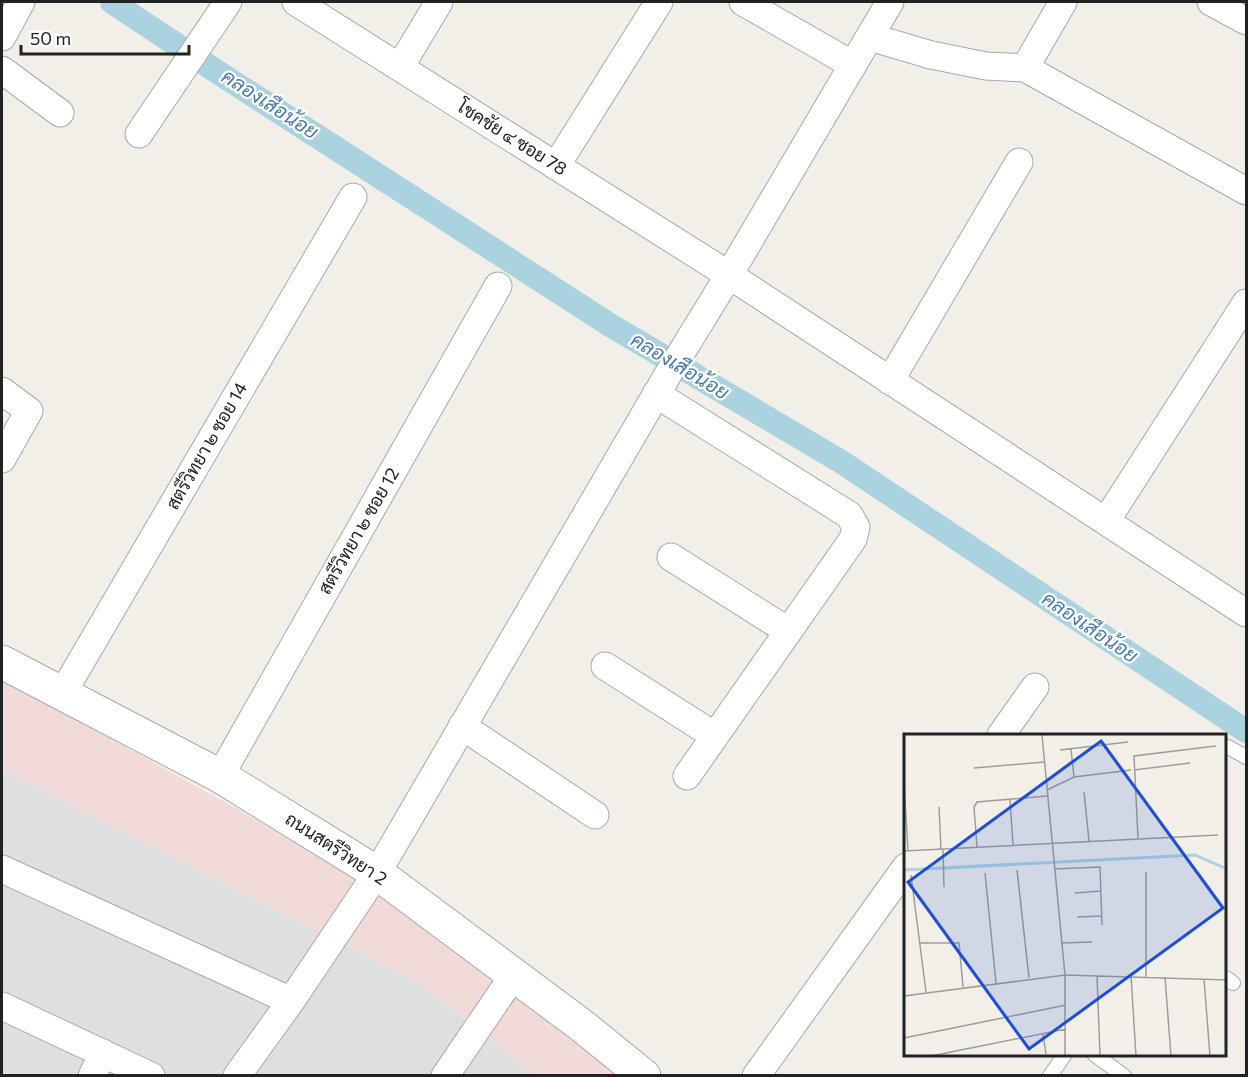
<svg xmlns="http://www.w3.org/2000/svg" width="1248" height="1077" viewBox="0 0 1248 1077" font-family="Commissioner,Sarabun,sans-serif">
  <rect width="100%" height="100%" fill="#f2efe9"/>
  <polygon fill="#e0dfdf" points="2,769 417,981 537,1075 2,1075"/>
  <polygon fill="#f2dad9" points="2,679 342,867 493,975 621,1075 537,1075 417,981 2,769"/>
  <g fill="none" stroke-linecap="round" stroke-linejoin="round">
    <polyline stroke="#aad3df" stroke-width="24" points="112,2 222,75 610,325 840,461 1246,731"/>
    <defs>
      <g id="service">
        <polyline points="1226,748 1228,747 1246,757"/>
        <polyline points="1226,978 1233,983"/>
        <polyline points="1094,1054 1124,1076"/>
        <polyline points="1050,1076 1065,1054"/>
      </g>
      <g id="minor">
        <polyline points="296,2 729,275 1246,613"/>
        <polyline points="743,2 853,65"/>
        <polyline points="1211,2 1246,21"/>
        <polyline points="2,37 21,2"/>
        <polyline points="870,37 931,55 986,66 1025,68 1246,191"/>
        <polyline points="400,67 439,2"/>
        <polyline points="1025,68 1063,2"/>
        <polyline points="2,70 60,113"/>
        <polyline points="139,134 228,2"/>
        <polyline points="556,166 659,2"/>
        <polyline points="890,381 1019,162"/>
        <polyline points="2,391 29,411 2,459"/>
        <polyline points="656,394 849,515 856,527 853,539 687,776"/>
        <polyline points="1106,521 1246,303"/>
        <polyline points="671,557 788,631"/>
        <polyline points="605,666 715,736"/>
        <polyline points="62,694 353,197"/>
        <polyline points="462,726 595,815"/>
        <polyline points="1001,735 1035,687"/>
        <polyline points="220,776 498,286"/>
        <polyline points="2,869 291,1001"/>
        <polyline points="2,1006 151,1076"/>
        <polyline points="92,1076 103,1053"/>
        <polyline points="237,1076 291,1001 377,873 667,376 729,275 890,2"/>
        <polyline points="445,1076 513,976"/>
        <polyline points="756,1076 906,867"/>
      </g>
      <polyline id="tertiary" points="2,662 220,776 377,873 581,1025 644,1076"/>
    </defs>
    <use href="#service" stroke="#a9a9a9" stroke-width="16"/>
    <use href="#minor" stroke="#a9a9a9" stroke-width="29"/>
    <use href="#tertiary" stroke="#a9a9a9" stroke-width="35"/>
    <use href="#service" stroke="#fff" stroke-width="14"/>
    <use href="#minor" stroke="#fff" stroke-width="27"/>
    <use href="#tertiary" stroke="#fff" stroke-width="33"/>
  </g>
  <g text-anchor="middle" stroke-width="4.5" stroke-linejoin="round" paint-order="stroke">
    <g font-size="18" fill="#222" stroke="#fff">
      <text transform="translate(512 138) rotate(32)" y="6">โชคชัย ๔ ซอย 78</text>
      <text transform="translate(207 446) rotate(-60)" y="6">สตรีวิทยา ๒ ซอย 14</text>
      <text transform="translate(359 531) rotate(-60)" y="6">สตรีวิทยา ๒ ซอย 12</text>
      <text transform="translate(336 849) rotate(33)" y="6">ถนนสตรีวิทยา 2</text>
    </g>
    <g font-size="20" font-style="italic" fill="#4a7aab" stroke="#fff">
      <text transform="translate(270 104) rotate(33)" y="7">คลองเสือน้อย</text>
      <text transform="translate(680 366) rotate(31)" y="7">คลองเสือน้อย</text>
      <text transform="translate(1090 627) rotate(34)" y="7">คลองเสือน้อย</text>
    </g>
  </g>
  <g transform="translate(904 734)">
    <rect width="322" height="322" fill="#f2efe9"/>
    <path fill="none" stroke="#aad3df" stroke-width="3" d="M0,136L291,121L323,135"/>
    <path fill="none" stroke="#9f9d99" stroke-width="1.5" d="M138,1L161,241V322M167,15L170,43M156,16L224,8M70,34L140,28M230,36L286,29M0,50L4,117M143,56L170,43L227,36M180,58L185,107M106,66L109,111M35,73L37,116M234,104L230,22L312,12M73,113L70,73L73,68L143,62M39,116L40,153M0,117L314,101M150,135L196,133L198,191M113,136L125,244M242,138V243M81,139L92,249M7,141L22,258M171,159L197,157M173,183L198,182M16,209H55L59,253M157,209L188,208M193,242L196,322M227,242L232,322M261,243L267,322M300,245L306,322M0,262L161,241L323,246M139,300L142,320M0,304L162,271M27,322L162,295"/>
    <path fill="#1d4ed8" fill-opacity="0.15" stroke="#1d4ed8" stroke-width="3" d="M197,7L319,174L125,315L4,148Z"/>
    <rect width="322" height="322" fill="none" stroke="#222" stroke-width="3"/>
  </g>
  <rect width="1248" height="1077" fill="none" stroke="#222222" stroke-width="6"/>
  <path d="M21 45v9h168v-9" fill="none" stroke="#222222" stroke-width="3"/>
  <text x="30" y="45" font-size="18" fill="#222222" stroke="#ffffff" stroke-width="4.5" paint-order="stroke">50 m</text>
</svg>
